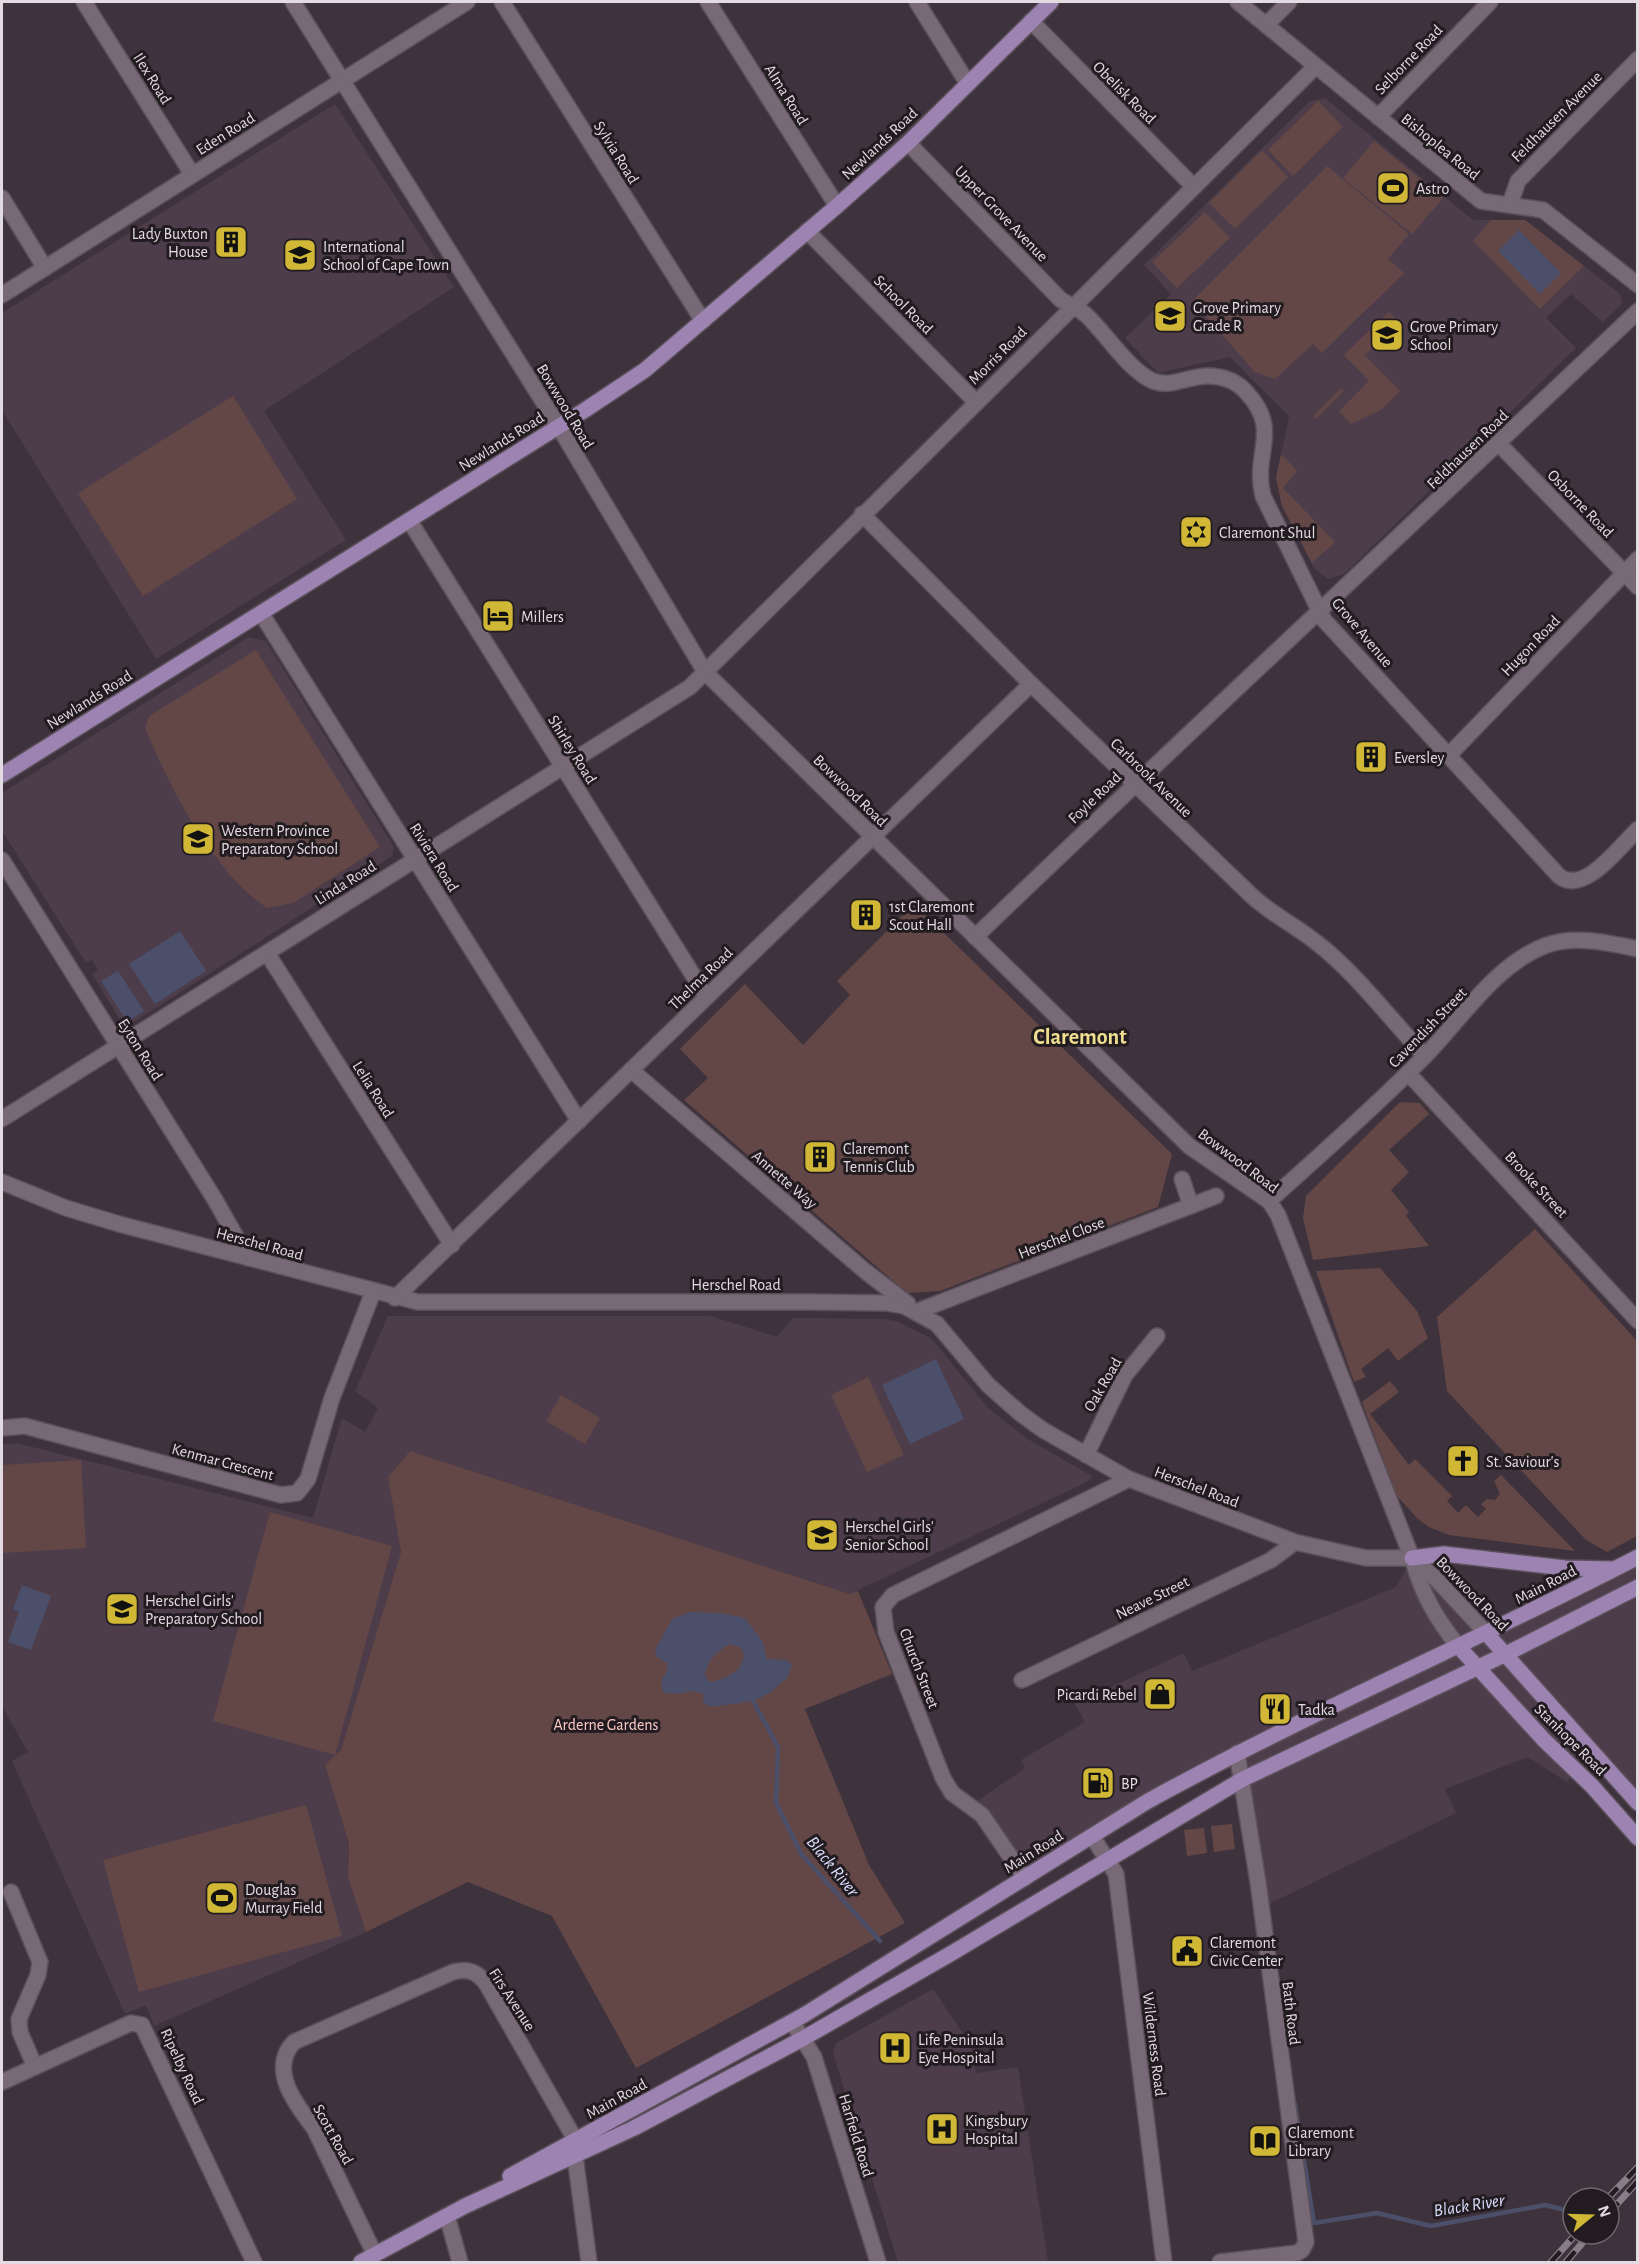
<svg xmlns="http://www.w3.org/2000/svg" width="1639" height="2264" viewBox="0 0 1639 2264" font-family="'Alegreya Sans',sans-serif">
  <rect width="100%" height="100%" fill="#3e323d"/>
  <g fill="#4d3d4b">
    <polygon points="1325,98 1473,220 1525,220 1620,294 1622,304 1603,322 1571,294 1546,318 1576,348 1344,574 1328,579 1314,568 1282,506 1276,478 1289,416 1230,357 1158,373 1125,338 1171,294 1144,265 1310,101"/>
    <polygon points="335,104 454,287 264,411 346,540 156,659 2,410 2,313"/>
    <polygon points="249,637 266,641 394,847 392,856 125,1028 92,974 98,970 92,960 86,963 2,831 2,793"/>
    <polygon points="388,1316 711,1316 777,1337 793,1318 883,1319 896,1321 932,1339 988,1408 1026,1438 1092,1476 1087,1482 850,1594 410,1451 388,1477 401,1552 341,1750 325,1765 349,1844 348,1878 366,1932 154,2026 146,2005 125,2014 12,1761 28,1752 2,1706 2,1445 17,1443 313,1518 342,1418 365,1432 378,1408 355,1391"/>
    <polygon points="1637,1557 1637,1803 1581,1737 1568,1783 1528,1757 1445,1789 1456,1813 1261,1908 1237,1753 1025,1878 972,1805 1025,1768 1021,1760 1085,1722 1075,1704 1184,1653 1192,1671 1396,1587 1412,1558 1488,1634"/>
    <polygon points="933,1989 971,2045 976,2073 1018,2067 1048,2262 898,2262 833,2053 836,2043"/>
  </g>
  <g fill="#634746">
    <polygon points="1318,101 1343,127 1293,176 1268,150"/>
    <polygon points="1374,141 1443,198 1412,234 1343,178"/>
    <polygon points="1262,150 1288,177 1235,229 1209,203"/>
    <polygon points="1327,166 1409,234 1388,259 1404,273 1322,353 1313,344 1275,379 1255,372 1192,301"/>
    <polygon points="1205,212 1230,238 1177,288 1152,262"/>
    <polygon points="1491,220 1525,220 1584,266 1540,309 1473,241"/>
    <polygon points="1389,312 1399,322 1365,355 1400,391 1381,410 1351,424 1339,411 1369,381 1344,355"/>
    <polygon points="1341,388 1344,391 1316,419 1313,416"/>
    <polygon points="233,396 297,499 143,596 78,493"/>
    <polygon points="1281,454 1297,471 1283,488 1335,542 1312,563 1282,506 1276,478"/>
    <path d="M256,650L380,847L293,903L267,908C211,870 171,789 145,728L149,716Z"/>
    <polygon points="914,904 1172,1154 1158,1207 940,1291 907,1293 684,1100 708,1078 680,1049 745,984 803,1045 850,995 837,981"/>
    <polygon points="1400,1102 1420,1103 1429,1114 1389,1150 1409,1172 1391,1190 1409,1212 1406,1216 1429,1246 1313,1260 1303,1218 1306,1196"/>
    <polygon points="1535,1229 1637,1341 1637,1536 1607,1552 1586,1540 1447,1391 1437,1317"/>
    <polygon points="1380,1268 1417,1311 1428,1338 1398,1361 1388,1348 1361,1369 1366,1377 1354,1382 1316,1271"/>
    <polygon points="868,1377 904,1455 867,1472 831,1395"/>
    <polygon points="1390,1381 1399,1392 1370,1414 1409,1465 1415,1459 1452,1496 1447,1501 1458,1513 1466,1505 1478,1517 1486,1509 1481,1504 1487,1499 1495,1500 1500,1494 1494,1481 1501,1475 1575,1551 1449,1535 1429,1527 1417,1518 1396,1495 1362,1402"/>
    <polygon points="561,1395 600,1418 585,1444 546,1421"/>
    <polygon points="410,1451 850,1594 858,1591 892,1674 805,1709 869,1865 905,1923 636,2068 552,1916 468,1882 366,1932 348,1878 349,1844 325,1765 335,1755 213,1721 270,1512 392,1546 335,1755 341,1750 401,1552 388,1477"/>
    <polygon points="81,1460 86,1548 2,1553 2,1465"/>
    <polygon points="306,1805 342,1936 139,1992 103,1860"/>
    <polygon points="1232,1824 1235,1849 1214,1852 1211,1826"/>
    <polygon points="1204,1828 1207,1853 1187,1856 1184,1830"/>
  </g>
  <g fill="#4c4f69" fill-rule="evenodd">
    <polygon points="1519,230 1561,273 1540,294 1498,251"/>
    <polygon points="180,931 206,971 155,1004 129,964"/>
    <polygon points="118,971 144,1011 127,1022 101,981"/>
    <polygon points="936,1359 964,1419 910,1444 882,1385"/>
    <polygon points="22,1585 51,1596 31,1650 8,1642 19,1612 13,1609"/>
    <path d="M690,1612L720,1613L745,1618L763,1642L767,1659L787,1660L792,1665L787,1678C779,1684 773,1692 764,1696C748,1704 728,1704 711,1707L703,1702V1694C690,1687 677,1698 663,1692L661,1681L667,1671V1663L657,1657L655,1650L672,1619ZM729,1644L738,1646L743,1651C746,1671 728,1676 713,1682L707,1680L705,1674C708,1659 717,1652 729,1644Z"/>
  </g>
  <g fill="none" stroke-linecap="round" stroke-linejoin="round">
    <g stroke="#4c4f69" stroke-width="4.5">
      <polyline points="753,1701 778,1747 776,1803 802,1855 880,1941"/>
      <polyline points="1295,2104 1314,2223 1377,2213 1431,2226 1545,2205 1569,2211"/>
    </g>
    <defs>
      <g id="minor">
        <polyline points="84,2 192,174"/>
        <path d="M293,2L559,427L705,672L1189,1146L1269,1201L1278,1215L1412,1558C1422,1594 1436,1619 1459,1647"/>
        <polyline points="502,2 703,321"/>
        <polyline points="708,2 837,206"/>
        <polyline points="917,2 968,84"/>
        <polyline points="1238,2 1481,201 1543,210 1638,285"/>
        <polyline points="1031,21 1194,187"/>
        <polyline points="1266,25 1289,2"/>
        <polyline points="1378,117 1490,2"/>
        <path d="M908,143L1061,300C1069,304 1078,308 1085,314C1105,332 1128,370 1153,381C1171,388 1189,376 1207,376C1223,376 1237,381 1247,393C1282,431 1252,453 1263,496L1324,620L1559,876C1584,896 1620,846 1638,829"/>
        <polyline points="2,198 45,268"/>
        <polyline points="1510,204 1518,181 1638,59"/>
        <polyline points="807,231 976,402"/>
        <polyline points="2,295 467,2"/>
        <polyline points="1499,444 1638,587"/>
        <path d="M862,514L1031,684L1253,897C1273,915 1296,926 1317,943C1353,970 1393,1022 1425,1056"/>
        <polyline points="409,520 706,996"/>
        <polyline points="261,613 579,1121"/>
        <polyline points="1448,756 1638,559"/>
        <polyline points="2,860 214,1198 248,1258"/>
        <path d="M975,937C1194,727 1417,520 1638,311"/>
        <polyline points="267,953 452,1245"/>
        <polyline points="631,1070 865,1271 908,1304"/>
        <polyline points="1408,1073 1638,1321"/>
        <polyline points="2,1119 690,687 1316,66"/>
        <polyline points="1182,1179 1191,1206"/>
        <polyline points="2,1182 66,1208 119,1224 418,1302 810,1302 887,1303 904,1306 937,1324 988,1385 1021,1414 1043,1430 1129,1479 1295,1542 1366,1558 1412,1558"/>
        <path d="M1269,1201C1321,1154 1374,1108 1423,1058C1461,1020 1495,964 1547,945C1576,935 1609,943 1638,949"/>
        <polyline points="395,1298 1031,684"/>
        <polyline points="918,1311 1216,1196"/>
        <polyline points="2,1428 25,1426 281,1495 297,1493 308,1479 332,1398 373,1292"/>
        <polyline points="1086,1455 1125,1375 1157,1336"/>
        <polyline points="1412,1558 1436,1579 1487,1634"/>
        <polyline points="1022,1680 1271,1560 1295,1542"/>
        <polyline points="1092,1836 1116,1874 1164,2262"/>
        <polyline points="1025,1878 982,1815 952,1793 943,1778 886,1632 883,1607 893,1595 1129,1479"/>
        <polyline points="11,1892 40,1962 38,1975 19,2019 20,2032 35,2067"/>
        <polyline points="792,2022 814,2057 878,2262"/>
        <polyline points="2,2082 122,2027 131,2023 142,2025 254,2262"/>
        <polyline points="575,2156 589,2262"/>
        <polyline points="447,2216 460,2262"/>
        <path d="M375,2255L314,2128C296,2105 268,2069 294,2042L453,1972C469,1968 478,1972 487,1985L576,2141"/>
        <polyline points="1220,2262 1297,2253 1302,2250 1306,2242 1258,1882 1237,1753"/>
      </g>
      <g id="major">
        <polyline points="2,775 585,410 645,370 837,206 908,143 1051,2"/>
        <polyline points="1412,1558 1444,1554 1565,1568 1612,1569"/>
        <polyline points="1487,1634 1638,1803"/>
        <polyline points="1459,1647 1544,1740 1592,1786 1638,1838"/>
        <path d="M510,2176L804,2015L1148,1801C1308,1713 1476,1641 1638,1557"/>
        <polyline points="361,2262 465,2206 634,2128 802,2039 952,1953 1243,1779 1506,1654 1638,1587"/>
      </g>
    </defs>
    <use href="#minor" stroke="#5a5059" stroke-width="18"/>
    <use href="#major" stroke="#5a5059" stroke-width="18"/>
    <use href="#minor" stroke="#776975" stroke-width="15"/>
    <use href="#major" stroke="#9d83b2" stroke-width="15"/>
    <defs>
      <g id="rail">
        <polyline points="1608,2198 1638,2167"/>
        <polyline points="1609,2213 1638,2181"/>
        <polyline points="1551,2262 1576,2234"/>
        <polyline points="1566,2262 1590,2234"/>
      </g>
    </defs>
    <use href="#rail" stroke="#887e87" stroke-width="7"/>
    <use href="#rail" stroke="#221c21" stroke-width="4.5" stroke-dasharray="14" stroke-linecap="butt"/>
  </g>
  <defs>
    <symbol id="stadium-square" viewBox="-11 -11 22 22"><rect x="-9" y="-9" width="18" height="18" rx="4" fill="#d1b736" stroke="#221c21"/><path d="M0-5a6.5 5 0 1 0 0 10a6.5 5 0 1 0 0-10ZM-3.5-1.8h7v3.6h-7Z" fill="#111"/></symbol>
    <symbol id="building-square" viewBox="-11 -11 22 22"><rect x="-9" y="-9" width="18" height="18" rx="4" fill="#d1b736" stroke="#221c21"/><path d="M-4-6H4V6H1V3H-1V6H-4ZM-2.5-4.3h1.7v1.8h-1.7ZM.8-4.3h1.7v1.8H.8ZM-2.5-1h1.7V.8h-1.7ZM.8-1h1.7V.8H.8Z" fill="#111"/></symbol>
    <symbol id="school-square" viewBox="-11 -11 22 22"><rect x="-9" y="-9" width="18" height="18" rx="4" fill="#d1b736" stroke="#221c21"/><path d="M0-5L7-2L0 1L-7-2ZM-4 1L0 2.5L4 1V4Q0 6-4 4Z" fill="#111"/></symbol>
    <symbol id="synagogue-square" viewBox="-11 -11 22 22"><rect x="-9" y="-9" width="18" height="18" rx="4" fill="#d1b736" stroke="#221c21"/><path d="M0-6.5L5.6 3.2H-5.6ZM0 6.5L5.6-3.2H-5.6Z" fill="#111"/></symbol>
    <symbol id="hotel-square" viewBox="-11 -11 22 22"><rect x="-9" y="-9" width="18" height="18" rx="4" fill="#d1b736" stroke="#221c21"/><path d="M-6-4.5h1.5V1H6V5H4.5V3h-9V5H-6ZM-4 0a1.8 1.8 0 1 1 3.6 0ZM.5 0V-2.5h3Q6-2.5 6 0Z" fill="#111"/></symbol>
    <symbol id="church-square" viewBox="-11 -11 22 22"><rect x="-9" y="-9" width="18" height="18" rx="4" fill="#d1b736" stroke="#221c21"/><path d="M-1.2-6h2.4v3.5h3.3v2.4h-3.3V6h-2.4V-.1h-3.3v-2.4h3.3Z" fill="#111"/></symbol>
    <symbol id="shop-square" viewBox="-11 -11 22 22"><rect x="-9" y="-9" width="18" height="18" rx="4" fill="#d1b736" stroke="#221c21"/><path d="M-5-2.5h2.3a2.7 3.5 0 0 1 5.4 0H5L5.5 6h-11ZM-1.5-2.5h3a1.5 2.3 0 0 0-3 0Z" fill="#111"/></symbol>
    <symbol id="restaurant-square" viewBox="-11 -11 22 22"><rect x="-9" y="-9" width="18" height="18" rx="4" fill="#d1b736" stroke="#221c21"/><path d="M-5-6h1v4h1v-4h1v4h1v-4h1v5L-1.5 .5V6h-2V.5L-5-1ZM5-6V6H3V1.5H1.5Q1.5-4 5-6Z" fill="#111"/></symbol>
    <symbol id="fuel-square" viewBox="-11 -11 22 22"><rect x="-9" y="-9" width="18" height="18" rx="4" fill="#d1b736" stroke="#221c21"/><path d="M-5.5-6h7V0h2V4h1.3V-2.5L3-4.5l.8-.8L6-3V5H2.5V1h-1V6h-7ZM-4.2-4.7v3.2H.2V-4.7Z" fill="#111"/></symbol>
    <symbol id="civic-square" viewBox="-11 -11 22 22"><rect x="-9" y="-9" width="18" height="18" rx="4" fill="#d1b736" stroke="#221c21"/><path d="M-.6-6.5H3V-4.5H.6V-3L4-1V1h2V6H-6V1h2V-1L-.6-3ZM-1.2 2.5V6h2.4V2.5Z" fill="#111"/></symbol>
    <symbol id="hospital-square" viewBox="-11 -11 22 22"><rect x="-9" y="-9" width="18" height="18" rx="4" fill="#d1b736" stroke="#221c21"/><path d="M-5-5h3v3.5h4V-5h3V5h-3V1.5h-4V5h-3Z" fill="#111"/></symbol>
    <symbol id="library-square" viewBox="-11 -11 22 22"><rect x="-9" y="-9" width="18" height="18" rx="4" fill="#d1b736" stroke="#221c21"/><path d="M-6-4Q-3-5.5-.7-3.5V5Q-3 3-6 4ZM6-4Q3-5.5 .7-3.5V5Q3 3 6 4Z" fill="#111"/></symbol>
  </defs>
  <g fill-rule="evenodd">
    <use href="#stadium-square" x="1374" y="169" width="38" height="38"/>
    <use href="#building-square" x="212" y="223" width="38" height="38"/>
    <use href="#school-square" x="281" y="236" width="38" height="38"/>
    <use href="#school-square" x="1151" y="297" width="38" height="38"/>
    <use href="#school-square" x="1368" y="316" width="38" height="38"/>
    <use href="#synagogue-square" x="1177" y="513" width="38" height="38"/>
    <use href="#hotel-square" x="479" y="597" width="38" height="38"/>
    <use href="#building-square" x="1352" y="738" width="38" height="38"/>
    <use href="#school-square" x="179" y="820" width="38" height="38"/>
    <use href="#building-square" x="847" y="896" width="38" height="38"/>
    <use href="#building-square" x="801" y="1138" width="38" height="38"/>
    <use href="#church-square" x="1444" y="1442" width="38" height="38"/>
    <use href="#school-square" x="803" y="1516" width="38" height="38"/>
    <use href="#school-square" x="103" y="1590" width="38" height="38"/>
    <use href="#shop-square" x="1141" y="1675" width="38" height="38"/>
    <use href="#restaurant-square" x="1256" y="1690" width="38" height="38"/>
    <use href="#fuel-square" x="1079" y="1764" width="38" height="38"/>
    <use href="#stadium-square" x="203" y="1879" width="38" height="38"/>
    <use href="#civic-square" x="1168" y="1932" width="38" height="38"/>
    <use href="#hospital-square" x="876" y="2029" width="38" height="38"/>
    <use href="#hospital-square" x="923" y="2110" width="38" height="38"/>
    <use href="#library-square" x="1246" y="2122" width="38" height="38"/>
  </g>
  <g text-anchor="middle" stroke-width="6" stroke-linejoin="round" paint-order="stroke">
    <g font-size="16" fill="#e3dbe2" stroke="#221c21">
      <text transform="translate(1408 59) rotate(-46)" y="6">Selborne Road</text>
      <text transform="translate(153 78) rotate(58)" y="6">Ilex Road</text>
      <text transform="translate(1125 92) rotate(45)" y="6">Obelisk Road</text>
      <text transform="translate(787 94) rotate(58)" y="6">Alma Road</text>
      <text transform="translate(1556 116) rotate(-45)" y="6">Feldhausen Avenue</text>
      <text transform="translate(225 133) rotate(-32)" y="6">Eden Road</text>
      <text transform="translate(879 143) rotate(-43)" y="6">Newlands Road</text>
      <text transform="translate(1441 146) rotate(39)" y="6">Bishoplea Road</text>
      <text transform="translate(617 152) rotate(58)" y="6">Sylvia Road</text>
      <text transform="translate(1002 213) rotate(46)" y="6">Upper Grove Avenue</text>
      <text transform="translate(904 304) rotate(45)" y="6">School Road</text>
      <text transform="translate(997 355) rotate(-45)" y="6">Morris Road</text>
      <text transform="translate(566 406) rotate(59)" y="6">Bowwood Road</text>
      <text transform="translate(501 441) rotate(-32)" y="6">Newlands Road</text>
      <text transform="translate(1467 449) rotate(-44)" y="6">Feldhausen Road</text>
      <text transform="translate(1581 503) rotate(46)" y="6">Osborne Road</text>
      <text transform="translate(1363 632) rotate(50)" y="6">Grove Avenue</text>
      <text transform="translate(1530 645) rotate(-46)" y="6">Hugon Road</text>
      <text transform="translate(89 699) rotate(-32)" y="6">Newlands Road</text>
      <text transform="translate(573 749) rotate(58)" y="6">Shirley Road</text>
      <text transform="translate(1152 777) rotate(44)" y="6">Carbrook Avenue</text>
      <text transform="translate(851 790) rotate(44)" y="6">Bowwood Road</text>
      <text transform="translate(1094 797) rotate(-44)" y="6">Foyle Road</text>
      <text transform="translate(435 857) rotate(58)" y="6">Riviera Road</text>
      <text transform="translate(345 882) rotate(-32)" y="6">Linda Road</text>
      <text transform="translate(700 978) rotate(-44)" y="6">Thelma Road</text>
      <text transform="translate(1427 1027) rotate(-46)" y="6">Cavendish Street</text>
      <text transform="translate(141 1049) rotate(58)" y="6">Eyton Road</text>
      <text transform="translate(374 1089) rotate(58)" y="6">Lelia Road</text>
      <text transform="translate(1239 1160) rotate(37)" y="6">Bowwood Road</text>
      <text transform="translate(785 1179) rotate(41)" y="6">Annette Way</text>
      <text transform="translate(1537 1184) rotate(47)" y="6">Brooke Street</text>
      <text transform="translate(1061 1237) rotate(-21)" y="6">Herschel Close</text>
      <text transform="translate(260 1243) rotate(15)" y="6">Herschel Road</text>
      <text x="736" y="1290">Herschel Road</text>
      <text transform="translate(1102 1384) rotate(-60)" y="6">Oak Road</text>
      <text transform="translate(223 1461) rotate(15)" y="6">Kenmar Crescent</text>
      <text transform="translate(1197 1486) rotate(21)" y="6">Herschel Road</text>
      <text transform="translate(1545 1584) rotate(-27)" y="6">Main Road</text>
      <text transform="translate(1473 1593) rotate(46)" y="6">Bowwood Road</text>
      <text transform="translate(1152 1597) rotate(-26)" y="6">Neave Street</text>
      <text transform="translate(920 1668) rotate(69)" y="6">Church Street</text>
      <text transform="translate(1571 1739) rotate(45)" y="6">Stanhope Road</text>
      <text transform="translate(1033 1851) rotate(-32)" y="6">Main Road</text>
      <text transform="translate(513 1999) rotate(57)" y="6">Firs Avenue</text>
      <text transform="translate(1292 2013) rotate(83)" y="6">Bath Road</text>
      <text transform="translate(1155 2044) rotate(83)" y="6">Wilderness Road</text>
      <text transform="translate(183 2066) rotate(65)" y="6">Ripelby Road</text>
      <text transform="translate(616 2098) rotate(-29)" y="6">Main Road</text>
      <text transform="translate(334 2134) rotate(61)" y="6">Scott Road</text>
      <text transform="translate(857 2135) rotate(73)" y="6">Harfield Road</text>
    </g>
    <g font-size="16" fill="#e3dbe2" stroke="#221c21" text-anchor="start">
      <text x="1416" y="194">Astro</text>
      <text x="208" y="239" text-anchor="end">Lady Buxton<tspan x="208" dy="18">House</tspan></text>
      <text x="323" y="252">International<tspan x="323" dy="18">School of Cape Town</tspan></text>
      <text x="1193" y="313">Grove Primary<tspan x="1193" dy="18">Grade R</tspan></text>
      <text x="1410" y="332">Grove Primary<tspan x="1410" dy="18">School</tspan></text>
      <text x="1219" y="538">Claremont Shul</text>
      <text x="521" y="622">Millers</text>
      <text x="1394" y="763">Eversley</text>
      <text x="221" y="836">Western Province<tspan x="221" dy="18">Preparatory School</tspan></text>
      <text x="889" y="912">1st Claremont<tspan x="889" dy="18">Scout Hall</tspan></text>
      <text x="843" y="1154">Claremont<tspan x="843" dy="18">Tennis Club</tspan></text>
      <text x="1486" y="1467">St. Saviour's</text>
      <text x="845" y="1532">Herschel Girls'<tspan x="845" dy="18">Senior School</tspan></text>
      <text x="145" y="1606">Herschel Girls'<tspan x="145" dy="18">Preparatory School</tspan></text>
      <text x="1137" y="1700" text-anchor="end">Picardi Rebel</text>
      <text x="1298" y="1715">Tadka</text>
      <text x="1121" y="1789">BP</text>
      <text x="245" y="1895">Douglas<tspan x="245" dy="18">Murray Field</tspan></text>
      <text x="1210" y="1948">Claremont<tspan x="1210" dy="18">Civic Center</tspan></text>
      <text x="918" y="2045">Life Peninsula<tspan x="918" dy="18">Eye Hospital</tspan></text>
      <text x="965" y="2126">Kingsbury<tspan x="965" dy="18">Hospital</tspan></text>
      <text x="1288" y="2138">Claremont<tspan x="1288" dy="18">Library</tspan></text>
    </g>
    <g font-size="16" fill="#fcc9c7" stroke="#221c21">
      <text x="606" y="1730">Arderne Gardens</text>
    </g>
    <g font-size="18" font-style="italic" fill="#dbdfff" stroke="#221c21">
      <text transform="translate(833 1866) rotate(51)" y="6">Black River</text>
      <text transform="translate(1469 2205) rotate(-9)" y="6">Black River</text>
    </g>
    <g font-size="22" font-weight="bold" fill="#efde90" stroke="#221c21">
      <text x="1080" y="1044">Claremont</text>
    </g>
  </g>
  <rect width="1639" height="2264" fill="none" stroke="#e3dbe2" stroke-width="6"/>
  <g transform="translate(1591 2216) rotate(71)"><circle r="28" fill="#221c21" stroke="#6f686e" stroke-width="1.5"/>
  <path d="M0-4.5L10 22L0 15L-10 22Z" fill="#d1b736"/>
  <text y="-9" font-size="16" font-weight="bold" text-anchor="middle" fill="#e3dbe2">N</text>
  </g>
</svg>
